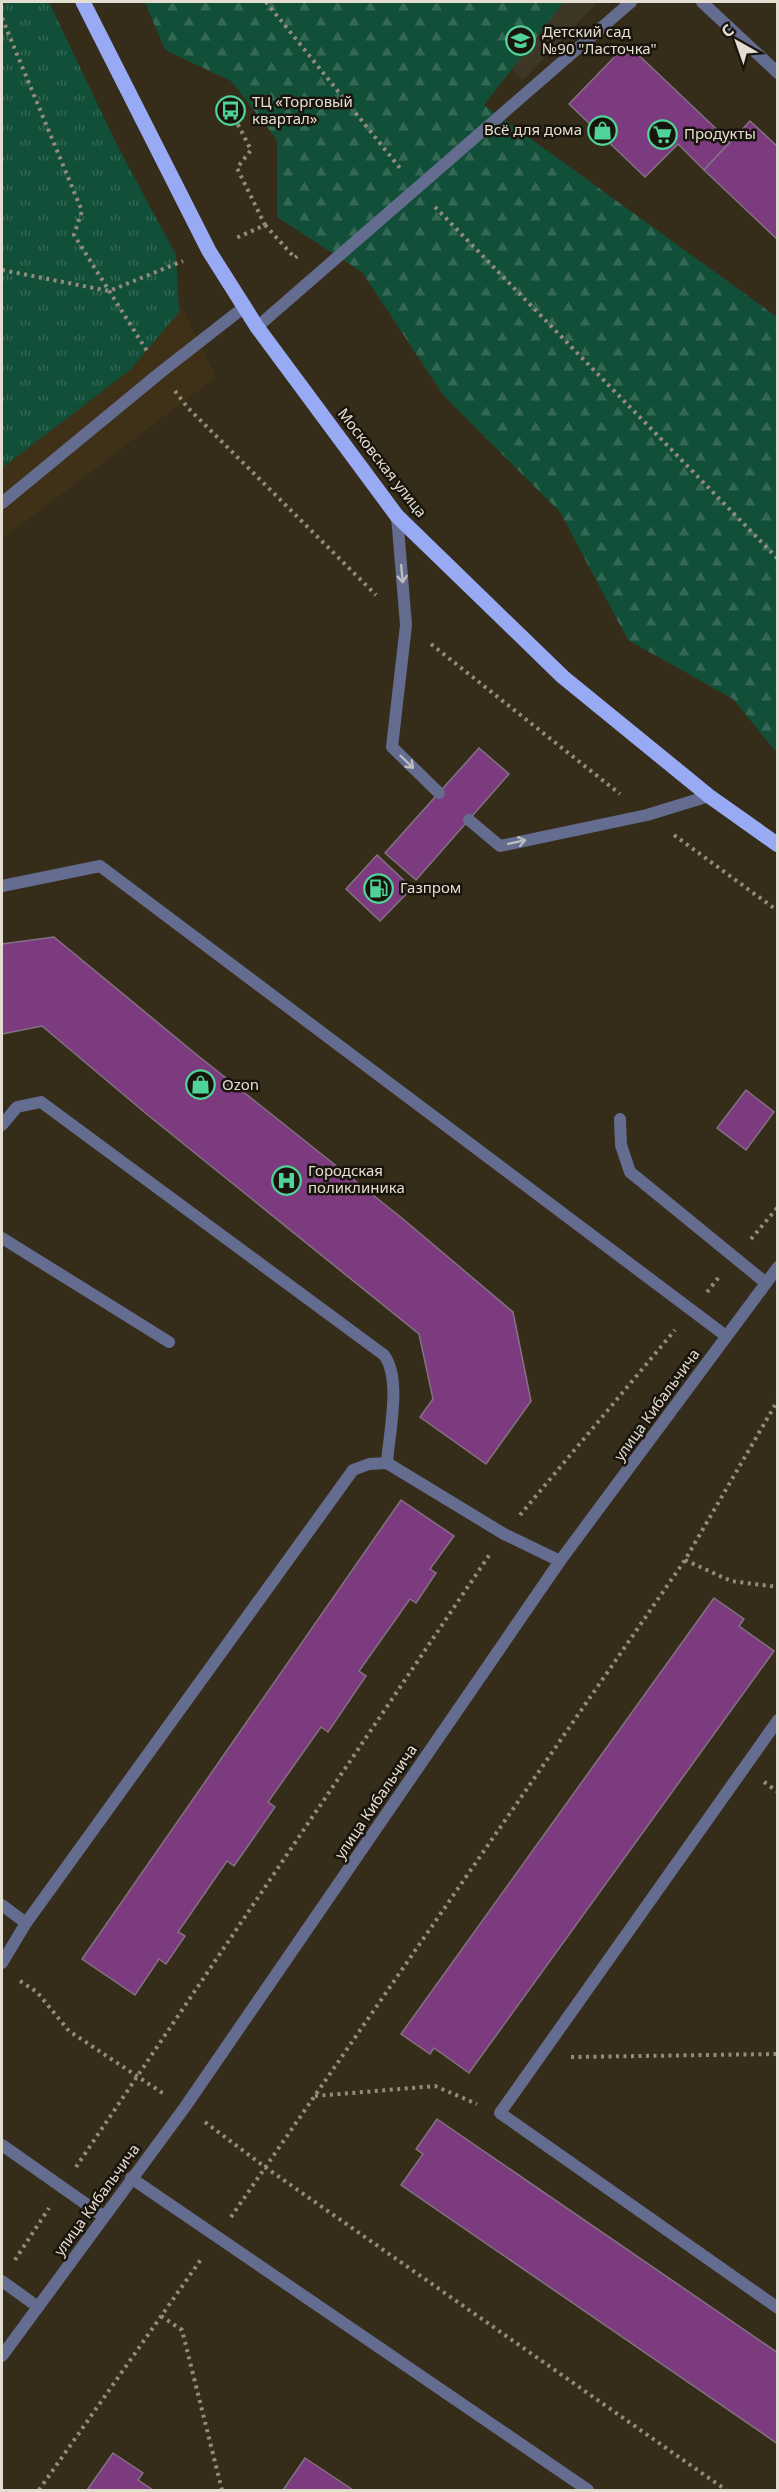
<svg xmlns="http://www.w3.org/2000/svg" width="779" height="2492" viewBox="0 0 779 2492" font-family="'Noto Sans',sans-serif">
  <defs>
    <pattern id="grass-tufts" width="24" height="20" patternUnits="userSpaceOnUse" patternTransform="scale(1.5)"><rect width="24" height="20" fill="#124f38"/><path d="M3 7l-1-3M5 7V3M7 7l1-3M15 17l-1-3M17 17v-4M19 17l1-3" fill="none" stroke="#346854"/></pattern>
    <pattern id="forest-firs" width="22" height="20" patternUnits="userSpaceOnUse" patternTransform="scale(1.5)"><rect width="22" height="20" fill="#124f38"/><path d="M5 1l3.5 6h-7zM16 11l3.5 6h-7z" fill="#346854"/></pattern>
  </defs>
  <rect width="100%" height="100%" fill="#362c1a"/>
  <polygon fill="#3e3118" points="2,2 31,2 216,377 2,539"/>
  <polygon fill="#3f3726" points="441,2 598,2 523,80"/>
  <polygon fill="url(#grass-tufts)" points="2,2 49,2 117,145 176,255 179,312 130,370 2,468"/>
  <polygon fill="url(#forest-firs)" points="145,2 564,2 484,105 777,317 777,753 733,699 628,640 560,512 444,396 362,272 277,217 277,140 231,81 165,50"/>
  <g fill="#7c3b7e" stroke="#837283" stroke-width="1.5">
    <polygon points="627,44 730,142 704,170 678,144 645,177 569,104"/>
    <polygon points="750,121 778,147 778,240 704,170"/>
    <polygon points="479,748 509,774 416,880 385,853"/>
    <polygon points="377,855 412,888 380,921 346,889"/>
    <polygon points="54,937 197,1055 403,1219 513,1312 531,1401 486,1464 420,1417 433,1399 419,1334 149,1116 42,1026 2,1034 2,944"/>
    <polygon points="746,1090 774,1112 746,1150 717,1128"/>
    <polygon points="401,1500 454,1536 430,1569 436,1573 416,1603 410,1599 359,1671 366,1676 328,1732 321,1727 268,1802 275,1807 234,1866 227,1861 178,1932 185,1936 166,1964 159,1959 135,1995 82,1959"/>
    <polygon points="714,1598 744,1619 739,1626 774,1651 469,2073 434,2048 430,2054 401,2034"/>
    <polygon points="437,2119 778,2353 778,2444 401,2185 423,2154 416,2149"/>
    <polygon points="113,2453 143,2473 138,2480 153,2490 87,2490"/>
    <polygon points="305,2458 353,2490 283,2490"/>
  </g>
  <g fill="none" stroke-linecap="round" stroke-linejoin="round">
    <g stroke="#948b7d" stroke-width="4" stroke-dasharray="3 4.5" stroke-linecap="butt">
      <polyline points="266,2 400,168"/>
      <polyline points="2,18 82,211 74,235 147,351"/>
      <polyline points="231,111 251,150 237,168 265,225 234,239"/>
      <polyline points="435,207 778,559"/>
      <polyline points="265,225 295,258 297,256"/>
      <polyline points="2,270 109,291 183,261"/>
      <polyline points="175,391 188,408 376,595"/>
      <polyline points="431,644 620,794"/>
      <polyline points="674,835 778,911"/>
      <polyline points="751,1239 778,1207"/>
      <polyline points="707,1292 719,1277"/>
      <polyline points="520,1515 675,1330"/>
      <polyline points="685,1560 731,1581 778,1587"/>
      <polyline points="764,1782 778,1792"/>
      <polyline points="20,1981 37,1992 69,2031 164,2094"/>
      <polyline points="571,2057 778,2054"/>
      <polyline points="315,2096 435,2086 477,2104"/>
      <polyline points="205,2122 265,2167 726,2490"/>
      <polyline points="76,2167 490,1554"/>
      <polyline points="231,2217 685,1560 778,1400"/>
      <polyline points="15,2260 49,2208"/>
      <polyline points="161,2316 182,2330 222,2490"/>
      <polyline points="39,2490 202,2258"/>
    </g>
    <g stroke="#646c90" stroke-width="12">
      <polyline points="702,2 778,73"/>
      <polyline points="257,327 631,2"/>
      <polyline points="397,516 406,625 392,747 439,793"/>
      <polyline points="469,820 500,846 647,815 709,796"/>
      <polyline points="2,886 100,866 726,1336"/>
      <polyline points="620,1119 621,1145 630,1172 766,1283"/>
      <path d="M2,1125L17,1107L41,1102L384,1355C402,1379 389,1433 387,1463"/>
      <polyline points="2,1238 169,1342"/>
      <polyline points="778,1720 500,2113 778,2308"/>
      <polyline points="2,1905 26,1923 2,1963"/>
      <polyline points="26,1923 353,1470 369,1464 387,1463 504,1534 560,1561"/>
      <polyline points="2,2281 38,2307"/>
    </g>
    <g stroke="#646c90" stroke-width="12">
      <polyline points="2,503 161,372 243,308"/>
      <polyline points="2,2145 103,2216"/>
      <polyline points="131,2178 588,2490"/>
    </g>
    <polyline stroke="#646c90" stroke-width="12" points="2,2356 185,2107 560,1561 778,1267"/>
    <polyline stroke="#99aaf4" stroke-width="15" points="83,2 209,251 257,327 397,516 563,677 709,796 778,845"/>
  </g>
  <defs><path id="oneway-shaft" d="M-6 0H5M1.5-3L5.5 0L1.5 3" fill="none" stroke-width="1.6" stroke-linecap="round" stroke-linejoin="round" transform="scale(1.5)"/></defs>
  <g stroke="#bebbbe">
    <use href="#oneway-shaft" transform="translate(402 574) rotate(85)"/>
    <use href="#oneway-shaft" transform="translate(407 762) rotate(44)"/>
    <use href="#oneway-shaft" transform="translate(517 842) rotate(-12)"/>
  </g>
  <defs>
    <symbol id="school-ring" viewBox="-11 -11 22 22"><circle r="9.5" fill="#19150d" stroke="#4fd398" stroke-width="1.5"/><path d="M0-5L7-2L0 1L-7-2ZM-4 1L0 2.5L4 1V4Q0 6-4 4Z" fill="#4fd398"/></symbol>
    <symbol id="bus-ring" viewBox="-11 -11 22 22"><circle r="9.5" fill="#19150d" stroke="#4fd398" stroke-width="1.5"/><path d="M-5-6H5V4H4V6H2V4H-2V6H-4V4H-5ZM-3.5-4V0h7V-4ZM-3.5 1.2v1.5H-2V1.2ZM2 1.2v1.5H3.5V1.2Z" fill="#4fd398"/></symbol>
    <symbol id="shop-ring" viewBox="-11 -11 22 22"><circle r="9.5" fill="#19150d" stroke="#4fd398" stroke-width="1.5"/><path d="M-5-2.5h2.3a2.7 3.5 0 0 1 5.4 0H5L5.5 6h-11ZM-1.5-2.5h3a1.5 2.3 0 0 0-3 0Z" fill="#4fd398"/></symbol>
    <symbol id="supermarket-ring" viewBox="-11 -11 22 22"><circle r="9.5" fill="#19150d" stroke="#4fd398" stroke-width="1.5"/><path d="M-6-5.5h2.5l.6 2H6L4.5 2H-2.5L-4.4-4H-6ZM-1.5 3.2a1.3 1.3 0 1 0 .1 0ZM3 3.2a1.3 1.3 0 1 0 .1 0Z" fill="#4fd398"/></symbol>
    <symbol id="fuel-ring" viewBox="-11 -11 22 22"><circle r="9.5" fill="#19150d" stroke="#4fd398" stroke-width="1.5"/><path d="M-5.5-6h7V0h2V4h1.3V-2.5L3-4.5l.8-.8L6-3V5H2.5V1h-1V6h-7ZM-4.2-4.7v3.2H.2V-4.7Z" fill="#4fd398"/></symbol>
    <symbol id="hospital-ring" viewBox="-11 -11 22 22"><circle r="9.5" fill="#19150d" stroke="#4fd398" stroke-width="1.5"/><path d="M-5-5h3v3.5h4V-5h3V5h-3V1.5h-4V5h-3Z" fill="#4fd398"/></symbol>
  </defs>
  <g fill-rule="evenodd">
    <use href="#school-ring" x="504" y="24" width="33" height="33"/>
    <use href="#bus-ring" x="214" y="94" width="33" height="33"/>
    <use href="#shop-ring" x="586" y="114" width="33" height="33"/>
    <use href="#supermarket-ring" x="646" y="118" width="33" height="33"/>
    <use href="#fuel-ring" x="362" y="872" width="33" height="33"/>
    <use href="#shop-ring" x="184" y="1068" width="33" height="33"/>
    <use href="#hospital-ring" x="270" y="1164" width="33" height="33"/>
  </g>
  <g text-anchor="middle" stroke-width="5" stroke-linejoin="round" paint-order="stroke">
    <g font-size="15" fill="#e4ddd2" stroke="#19150d" text-anchor="start">
      <text x="542" y="37">Детский сад<tspan x="542" dy="17">№90 "Ласточка"</tspan></text>
      <text x="252" y="107">ТЦ «Торговый<tspan x="252" dy="17">квартал»</tspan></text>
      <text x="582" y="135" text-anchor="end">Всё для дома</text>
      <text x="684" y="139">Продукты</text>
      <text x="400" y="893">Газпром</text>
      <text x="222" y="1090">Ozon</text>
      <text x="308" y="1176">Городская<tspan x="308" dy="17">поликлиника</tspan></text>
    </g>
    <g font-size="15" fill="#e4ddd2" stroke="#19150d">
      <text transform="translate(382 463) rotate(52)" y="5">Московская улица</text>
      <text transform="translate(657 1405) rotate(-54)" y="5">улица Кибальчича</text>
      <text transform="translate(376 1802) rotate(-56)" y="5">улица Кибальчича</text>
      <text transform="translate(97 2200) rotate(-54)" y="5">улица Кибальчича</text>
    </g>
  </g>
  <rect width="779" height="2492" fill="none" stroke="#e4ddd2" stroke-width="6"/>
  <g transform="translate(737 42) rotate(320)" stroke="#19150d" stroke-width="4.5" paint-order="stroke">
  <path d="M0-4.5L10 22L0 15L-10 22Z" fill="#e4ddd2"/>
  <text y="-9" font-size="16" font-weight="bold" text-anchor="middle" fill="#e4ddd2">С</text>
  </g>
</svg>
